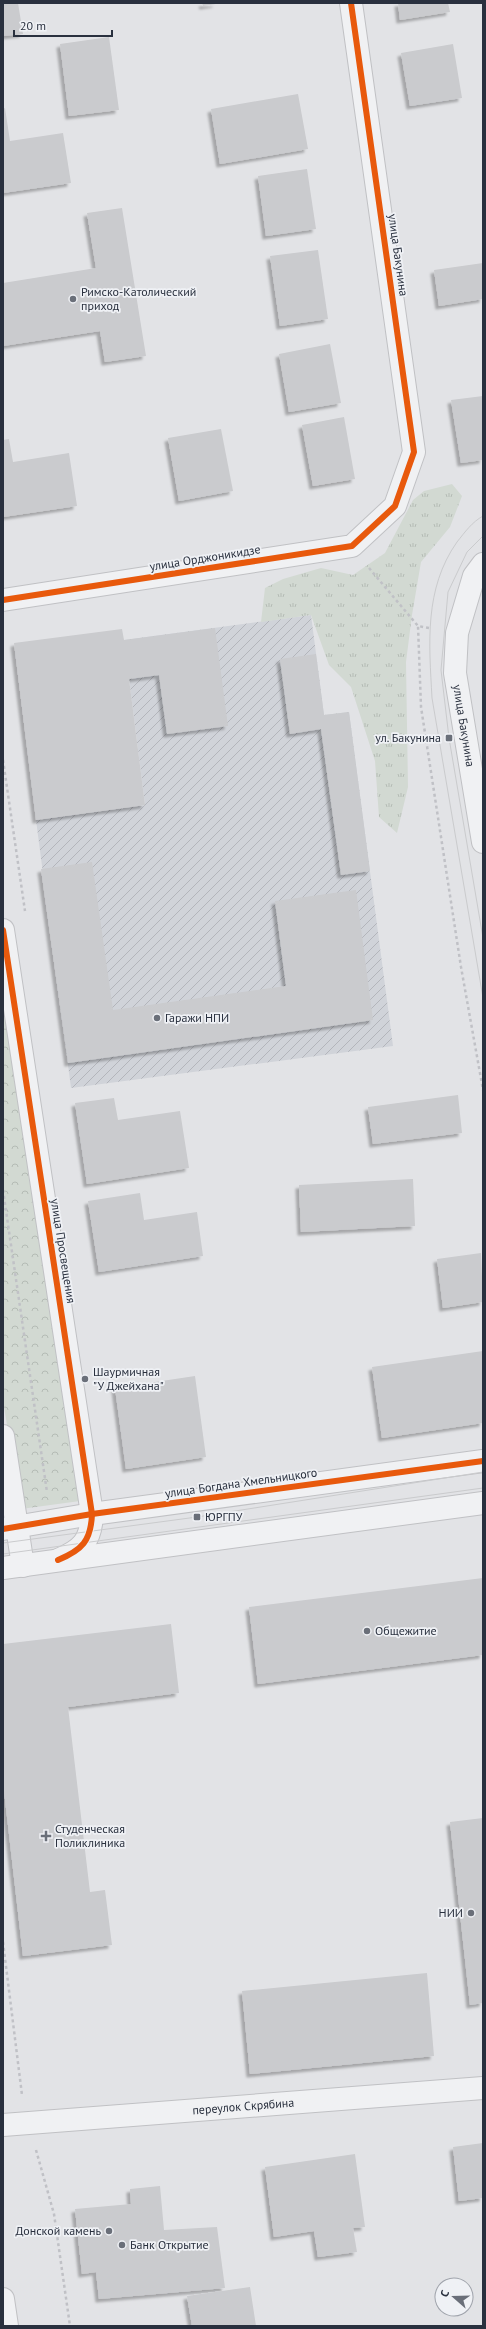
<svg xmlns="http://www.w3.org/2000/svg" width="486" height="2329" viewBox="0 0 486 2329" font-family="'PT Sans',sans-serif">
  <defs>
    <pattern id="industrial-furrows" width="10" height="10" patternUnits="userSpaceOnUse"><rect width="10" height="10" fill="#d0d3d9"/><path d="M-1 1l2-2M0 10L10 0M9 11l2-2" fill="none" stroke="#b3b5bb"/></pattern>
    <pattern id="grass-tufts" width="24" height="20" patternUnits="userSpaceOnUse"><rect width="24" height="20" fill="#d2d9d2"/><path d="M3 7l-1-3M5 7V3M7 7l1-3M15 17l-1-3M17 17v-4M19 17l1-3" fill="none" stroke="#b4bbb5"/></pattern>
    <pattern id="forest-crowns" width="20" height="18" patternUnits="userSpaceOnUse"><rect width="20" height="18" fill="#d2d9d2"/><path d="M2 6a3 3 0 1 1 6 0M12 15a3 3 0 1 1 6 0" fill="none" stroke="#b4bbb5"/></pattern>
    <filter id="shadow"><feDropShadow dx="-3.5" dy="3.5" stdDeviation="1" flood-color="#0004"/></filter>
  </defs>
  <rect width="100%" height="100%" fill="#e2e3e6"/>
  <polygon fill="url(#industrial-furrows)" points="311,615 324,715 349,712 393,1046 71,1088 36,820 145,805 124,640"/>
  <polygon fill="url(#grass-tufts)" points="452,484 462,496 450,527 421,562 412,615 406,662 408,787 397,833 379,817 375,761 351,687 329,665 311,615 261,622 265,588 283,579 321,568 353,575 385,553 413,500 424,491"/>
  <polygon fill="url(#forest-crowns)" points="3,996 80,1501 21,1509 3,1401"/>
  <g fill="#cacbce" filter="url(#shadow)">
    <polygon points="3,3 18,3 23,34 3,36"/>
    <polygon points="202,3 216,3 216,4 203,6"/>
    <polygon points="398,3 448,3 450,12 400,20"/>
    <polygon points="109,37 119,110 69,116 60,44"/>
    <polygon points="453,44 462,98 410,106 401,53"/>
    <polygon points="298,94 308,149 220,164 211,109"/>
    <polygon points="5,108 10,141 63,133 71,183 3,193 3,109"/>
    <polygon points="307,169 316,229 266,236 258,176"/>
    <polygon points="122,208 146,356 105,362 100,331 3,346 3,283 96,268 87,213"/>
    <polygon points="318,250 328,319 280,326 270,256"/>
    <polygon points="483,263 483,299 439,306 434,270"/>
    <polygon points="330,344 341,403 289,412 279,354"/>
    <polygon points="483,396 483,460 461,463 451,400"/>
    <polygon points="344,417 355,479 313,486 302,425"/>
    <polygon points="221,429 233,491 179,501 168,438"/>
    <polygon points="9,439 13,462 69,453 77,506 3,517 3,440"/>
    <polygon points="215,628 228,726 167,734 159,675 129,679 145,805 36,820 14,643 122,629 124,640"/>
    <polygon points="316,654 324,715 349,712 370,871 341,875 321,729 290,734 280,659"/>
    <polygon points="92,862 113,1010 286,986 275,901 356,890 373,1020 68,1063 41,869"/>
    <polygon points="458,1095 462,1133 373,1144 368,1107"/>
    <polygon points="114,1098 118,1120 180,1111 189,1168 87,1184 75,1103"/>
    <polygon points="413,1179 415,1226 301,1232 299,1185"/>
    <polygon points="140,1193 144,1220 197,1212 203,1256 99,1272 88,1201"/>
    <polygon points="481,1253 483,1302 443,1308 437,1259"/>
    <polygon points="483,1351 483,1423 382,1438 372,1367"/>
    <polygon points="195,1376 206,1457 126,1469 115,1388"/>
    <polygon points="483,1578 483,1655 258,1684 249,1607"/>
    <polygon points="171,1624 179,1693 68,1707 90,1892 105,1890 112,1945 23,1956 3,1782 3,1644"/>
    <polygon points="483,1818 483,2003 470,2005 450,1822"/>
    <polygon points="427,1973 434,2056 250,2074 242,1991"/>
    <polygon points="483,2143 483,2198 459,2201 453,2147"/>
    <polygon points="355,2154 365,2227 353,2228 357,2252 318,2257 314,2231 274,2237 265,2167"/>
    <polygon points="160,2186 164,2230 217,2227 225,2288 99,2299 96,2272 82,2274 75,2209 131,2204 130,2189"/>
    <polygon points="250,2287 256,2326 192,2326 187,2296"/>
  </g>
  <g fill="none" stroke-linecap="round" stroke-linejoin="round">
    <defs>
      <g id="minor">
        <path id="s1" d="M483,564L474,576L457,633L455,673L483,842"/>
        <polyline points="3,600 352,546 395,506 414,452 351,3"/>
        <path d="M3,930L92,1514C91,1541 82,1550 58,1560"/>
        <polyline points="3,1436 23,1566"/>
        <polyline points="3,1529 92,1514 483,1461"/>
        <polyline points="3,1568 483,1503"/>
        <path id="s2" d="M3,2125L483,2088"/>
        <polyline points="3,2299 7,2326"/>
      </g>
    </defs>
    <use href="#minor" stroke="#c0c1c4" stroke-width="24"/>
    <g stroke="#c0c1c6" stroke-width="2.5" stroke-dasharray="3 3" stroke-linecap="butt">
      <polyline points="369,568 418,626"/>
      <polyline points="429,628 418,626 421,707 461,967 483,1090"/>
      <polyline points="3,760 25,911"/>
      <polyline points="3,1190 47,1492"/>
      <polyline points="3,1942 22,2095"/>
      <polyline points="36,2150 54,2214 70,2326"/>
    </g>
    <use href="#minor" stroke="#f0f1f3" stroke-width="22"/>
    <g stroke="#cacbcd" stroke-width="1">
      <path d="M483,516C472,522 465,532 457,542C424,589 429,643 432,698L483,998"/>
      <polyline points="483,536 467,552 448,592 441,670 449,738 483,938"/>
      <polyline points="3,1543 197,1517 483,1472"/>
      <polyline points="3,1554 483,1488"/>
    </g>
    <defs>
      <g id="cycleway">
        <polyline points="3,600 352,546 395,506 414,452 351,3"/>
        <path d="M3,930L92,1514C91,1541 82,1550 58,1560"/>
        <polyline points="3,1529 92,1514 483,1461"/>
      </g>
    </defs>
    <use href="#cycleway" stroke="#eff1f5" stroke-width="8"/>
    <use href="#cycleway" stroke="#e8590c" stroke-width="6"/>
  </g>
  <g fill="#6a6f79" stroke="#eff1f5" stroke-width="1.5">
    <circle cx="73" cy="299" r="4"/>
    <rect x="445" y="734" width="8" height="8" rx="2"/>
    <circle cx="157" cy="1018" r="4"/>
    <circle cx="85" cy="1379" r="4"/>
    <rect x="193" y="1513" width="8" height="8" rx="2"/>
    <circle cx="367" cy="1631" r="4"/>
    <path d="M44 1830h4v4h4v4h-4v4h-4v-4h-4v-4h4z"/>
    <circle cx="471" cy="1913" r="4"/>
    <circle cx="109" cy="2231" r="4"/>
    <circle cx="122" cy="2245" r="4"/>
  </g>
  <g text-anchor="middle" stroke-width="3.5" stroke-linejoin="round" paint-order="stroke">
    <g font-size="12" fill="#29303e" stroke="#eff1f5">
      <text transform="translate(398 255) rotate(82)" y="4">улица Бакунина</text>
      <text transform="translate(205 558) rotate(-9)" y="4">улица Орджоникидзе</text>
      <text dy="4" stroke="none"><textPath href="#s1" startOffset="168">улица Бакунина</textPath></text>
      <text transform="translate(63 1251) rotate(81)" y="4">улица Просвещения</text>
      <text transform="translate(241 1483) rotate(-8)" y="4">улица Богдана Хмельницкого</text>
      <text dy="4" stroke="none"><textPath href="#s2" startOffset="241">переулок Скрябина</textPath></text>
    </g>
    <g font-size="12" fill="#29303e" stroke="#eff1f5" text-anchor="start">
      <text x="81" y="296">Римско-Католический<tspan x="81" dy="14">приход</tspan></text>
      <text x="441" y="742" text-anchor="end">ул. Бакунина</text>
      <text x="165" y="1022">Гаражи НПИ</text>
      <text x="93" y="1376">Шаурмичная<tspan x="93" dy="14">"У Джейхана"</tspan></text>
      <text x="205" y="1521">ЮРГПУ</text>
      <text x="375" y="1635">Общежитие</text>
      <text x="55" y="1833">Студенческая<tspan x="55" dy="14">Поликлиника</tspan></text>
      <text x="463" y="1917" text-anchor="end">НИИ</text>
      <text x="101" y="2235" text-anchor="end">Донской камень</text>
      <text x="130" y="2249">Банк Открытие</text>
    </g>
  </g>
  <rect width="486" height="2329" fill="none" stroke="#29303e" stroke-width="8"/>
  <g transform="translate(454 2297) rotate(290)"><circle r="19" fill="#eff1f5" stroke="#a0a4ac"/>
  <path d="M0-3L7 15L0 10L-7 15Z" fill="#6a6f79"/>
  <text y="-6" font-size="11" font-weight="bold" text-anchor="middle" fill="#29303e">С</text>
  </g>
  <path d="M14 30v6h98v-6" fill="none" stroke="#29303e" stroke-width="2"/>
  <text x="20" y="30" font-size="12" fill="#29303e" stroke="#eff1f5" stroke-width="3" paint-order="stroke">20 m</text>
</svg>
